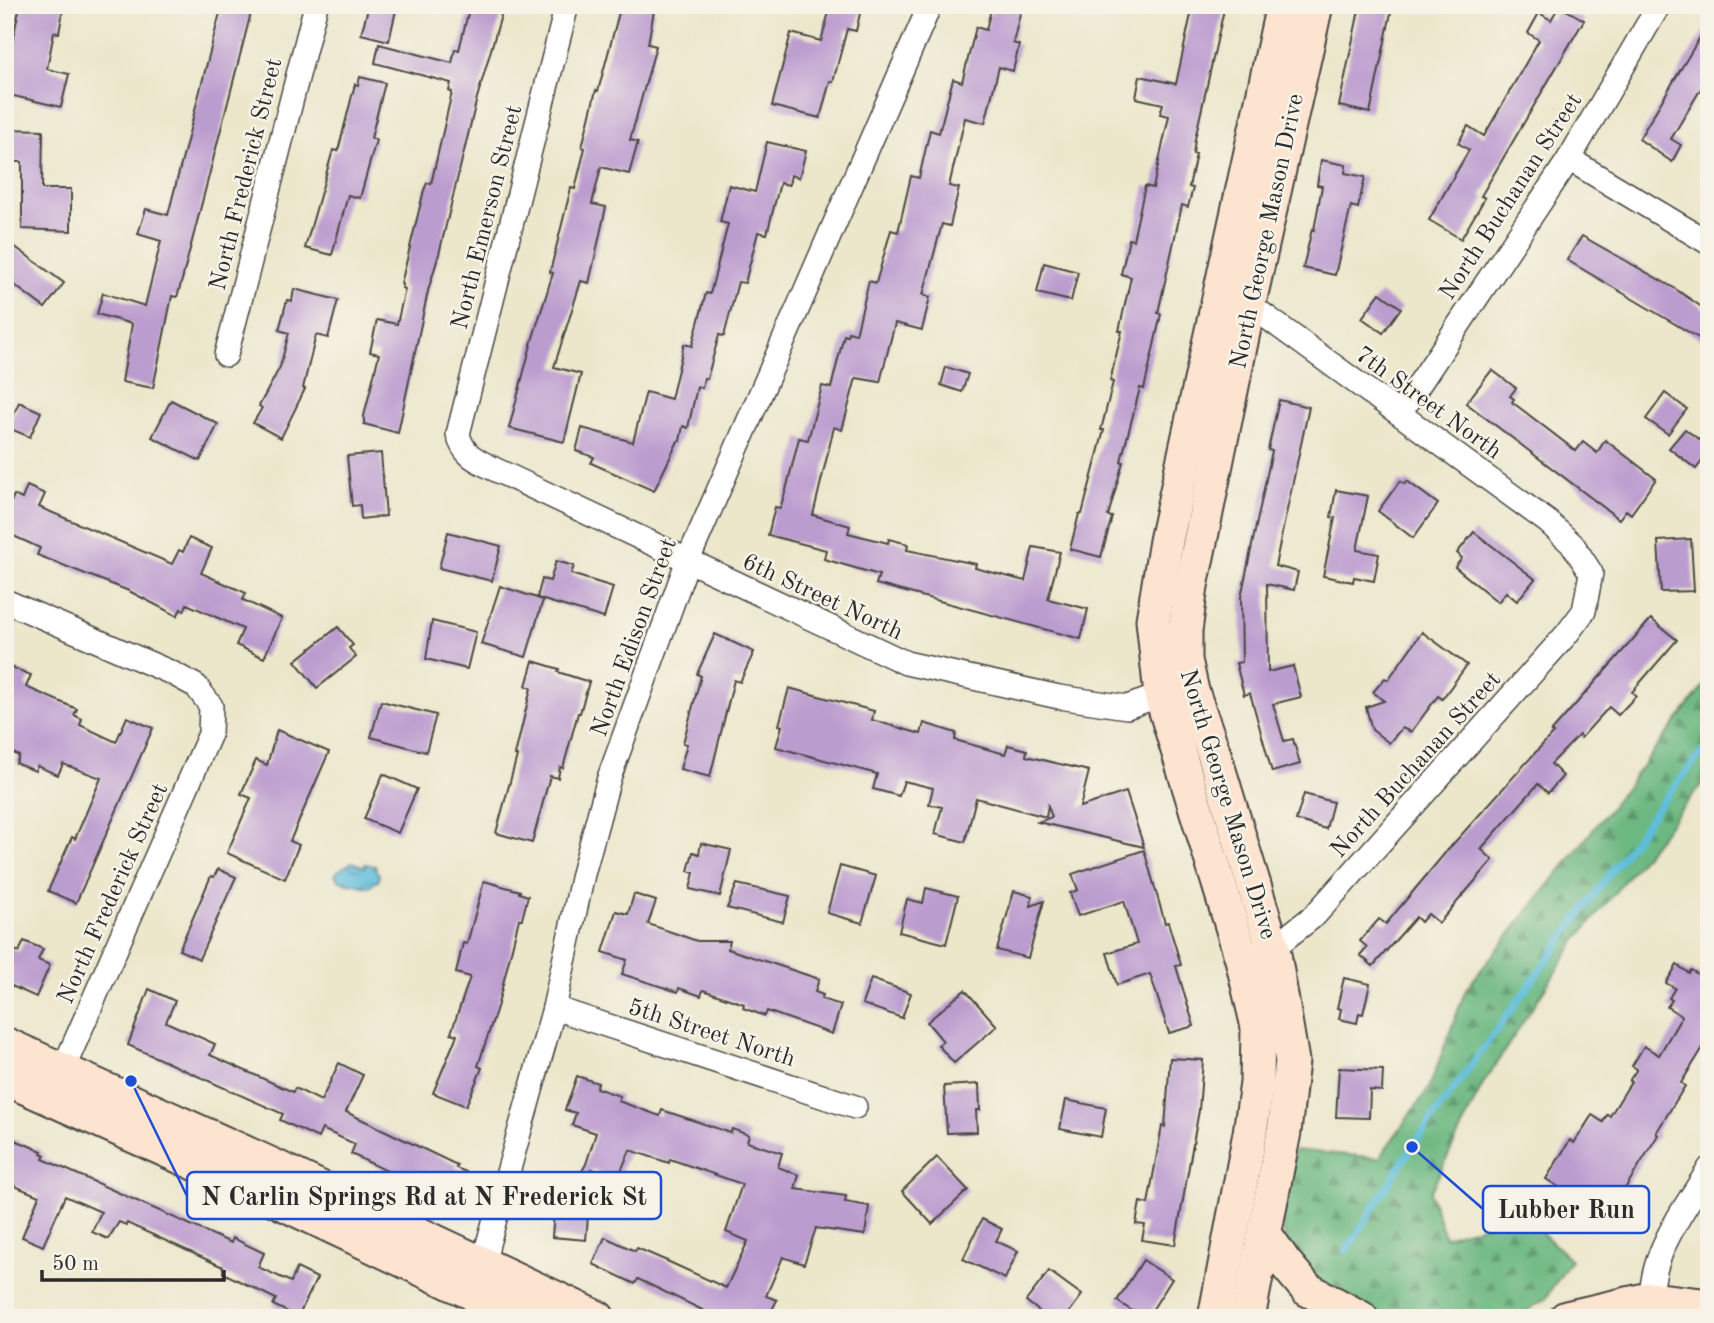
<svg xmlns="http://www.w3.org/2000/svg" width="1714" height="1323" viewBox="0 0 1714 1323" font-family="'Old Standard TT',serif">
  <defs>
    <pattern id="forest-firs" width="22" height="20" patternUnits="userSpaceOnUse" patternTransform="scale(1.75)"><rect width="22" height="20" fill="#6db881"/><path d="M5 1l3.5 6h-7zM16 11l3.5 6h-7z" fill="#5a966a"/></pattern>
    <pattern id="water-waves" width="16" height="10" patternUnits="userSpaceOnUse" patternTransform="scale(1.75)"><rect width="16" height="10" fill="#5ebedc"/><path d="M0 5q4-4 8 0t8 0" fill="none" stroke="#4e9bb3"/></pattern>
  </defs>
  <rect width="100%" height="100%" fill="#f7f3e8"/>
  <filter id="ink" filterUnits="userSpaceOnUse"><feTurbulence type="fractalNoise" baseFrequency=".0143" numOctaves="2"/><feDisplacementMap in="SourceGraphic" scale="14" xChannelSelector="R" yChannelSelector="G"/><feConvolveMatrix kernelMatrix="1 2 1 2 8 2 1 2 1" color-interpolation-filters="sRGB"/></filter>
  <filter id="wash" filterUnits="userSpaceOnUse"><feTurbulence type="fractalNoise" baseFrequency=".00686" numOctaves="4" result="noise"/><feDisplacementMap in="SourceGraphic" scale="28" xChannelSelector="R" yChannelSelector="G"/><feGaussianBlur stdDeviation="1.57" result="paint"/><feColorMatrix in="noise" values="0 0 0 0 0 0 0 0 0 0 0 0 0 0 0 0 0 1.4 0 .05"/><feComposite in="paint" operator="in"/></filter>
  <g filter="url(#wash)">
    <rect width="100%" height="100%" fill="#ece6cb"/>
    <polygon fill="url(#forest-firs)" stroke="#4c7256" stroke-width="2" points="1709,679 1709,775 1575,942 1483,1084 1430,1193 1445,1237 1522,1214 1571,1260 1545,1299 1516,1318 1377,1318 1311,1284 1281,1228 1295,1150 1379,1158 1429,1088 1466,989 1611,807"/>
    <polygon fill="url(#water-waves)" stroke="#447484" stroke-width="2" points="352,862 365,867 365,864 376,866 375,869 379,874 379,880 368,887 340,881 335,875 338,871"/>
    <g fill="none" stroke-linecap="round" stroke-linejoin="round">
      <polyline stroke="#5ebedc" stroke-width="7" points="1346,1251 1412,1147 1661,803 1709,744"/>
    </g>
    <g id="blocks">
      <g fill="#bb9ccf">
        <polygon points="20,5 64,5 59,33 54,32 47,69 69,74 61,107 5,94 5,76"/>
        <polygon points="222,5 253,5 182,280 177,297 172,296 153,388 122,382 132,324 97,314 103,293 145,306 161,241 138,234 146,209 168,215"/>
        <polygon points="369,5 393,5 391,9 396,10 389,41 361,34"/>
        <polygon points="470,5 504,5 477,98 439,254 428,291 398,433 364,424 364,416 379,354 370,352 377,320 397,324 405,289 402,288 403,285 401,284 424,190 427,183 431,184 452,92 449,91 451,83 375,63 379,44 452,63 455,49 459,50"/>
        <polygon points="621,5 655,5 648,44 656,46 630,140 638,142 629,174 601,167 592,204 606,207 595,257 589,283 581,281 554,367 581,374 564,442 509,428 532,341 553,273 550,272 571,188 575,189 585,148 582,147 596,90 598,91"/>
        <polygon points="831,5 862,5 856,31 847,29 833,82 830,81 820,118 772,106 791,33 821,41"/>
        <polygon points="992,5 1022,5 1013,43 1019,45 1013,71 999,67 985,123 965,118 949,186 959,188 950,226 942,224 923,295 930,297 922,330 895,323 880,382 856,378 842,430 834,427 813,515 850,526 848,533 888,543 889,539 908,544 907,550 976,564 975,568 1025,581 1033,547 1060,552 1048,599 1088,609 1081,639 876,584 879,575 824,559 826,550 768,535 775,507 780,508 786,490 799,438 808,440 822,386 831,388 844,335 847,336 848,332 856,334 869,281 876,283 891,230 898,232 911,176 919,178 930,130 939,133 953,79 962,82 976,27 986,30"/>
        <polygon points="1193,5 1225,5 1195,139 1193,154 1196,154 1189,187 1193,188 1188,207 1182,205 1158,313 1161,314 1153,350 1144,389 1140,388 1121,461 1123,462 1108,516 1112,517 1101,557 1070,549 1079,514 1082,514 1104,430 1101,430 1113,382 1110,381 1122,331 1119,331 1131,277 1121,274 1129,239 1133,240 1145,186 1153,188 1169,116 1160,114 1163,104 1136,98 1140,76 1176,84"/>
        <polygon points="1360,5 1392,8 1370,113 1339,106"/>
        <polygon points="1559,6 1584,20 1481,196 1485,198 1461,239 1429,220 1469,150 1458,143 1468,126 1484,136 1539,40 1528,33 1539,13 1551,20"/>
        <polygon points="1709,22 1709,75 1671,139 1681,145 1672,162 1639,139"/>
        <polygon points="360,77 385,83 371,138 376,140 360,198 348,195 332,255 305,248 333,150 338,151 355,84 358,85"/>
        <polygon points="5,129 43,130 42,189 71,189 71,231 22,229 22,162 5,162"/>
        <polygon points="767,142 806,151 799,178 791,175 789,185 780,183 767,234 758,232 745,283 738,282 724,336 719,335 707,379 704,378 702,388 697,387 688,428 683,426 680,441 678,441 654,491 591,463 594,457 576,451 582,428 633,442 646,392 671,399 684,344 692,346 706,293 710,294 728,224 720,222 729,185 755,192"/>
        <polygon points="1321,160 1346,165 1345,173 1365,177 1358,208 1351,206 1335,275 1303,268 1312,229 1314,230 1322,186 1317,185"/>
        <polygon points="1582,236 1674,288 1709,312 1709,329 1702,340 1567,260"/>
        <polygon points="14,246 64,283 45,308 5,278 5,258"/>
        <polygon points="1044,263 1078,272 1071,301 1037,293"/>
        <polygon points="294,289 338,300 328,338 316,335 303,388 305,389 281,438 253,423 262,408 259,406 280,367 289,333 279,330 287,300 292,301"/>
        <polygon points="1380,293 1401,308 1383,333 1362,318"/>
        <polygon points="946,367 968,374 962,392 941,385"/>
        <polygon points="1492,370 1516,388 1510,396 1514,399 1512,402 1576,451 1583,442 1597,453 1605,440 1656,479 1631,514 1626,510 1619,519 1466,403"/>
        <polygon points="1665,393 1687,409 1668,434 1646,419"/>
        <polygon points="171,400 218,424 200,461 152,437"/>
        <polygon points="1279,400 1309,407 1275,566 1298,572 1294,590 1267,584 1268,672 1293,666 1301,697 1273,704 1284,741 1293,739 1300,764 1272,772 1250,693 1244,695 1236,663 1242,662 1241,597 1272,451 1268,450"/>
        <polygon points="19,402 41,412 30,437 8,428"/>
        <polygon points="1685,429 1709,447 1709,452 1696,469 1669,448"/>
        <polygon points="381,453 386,516 361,519 360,505 352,506 347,456"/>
        <polygon points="1400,481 1405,484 1407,481 1438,504 1413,538 1378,511"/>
        <polygon points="27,486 45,494 39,507 172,564 179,550 183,552 189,538 212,548 201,573 246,593 243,600 282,618 264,658 236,645 243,629 187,604 184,611 181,609 177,616 129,591 37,555 40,548 5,532 5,514 14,495 22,499"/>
        <polygon points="1336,490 1368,496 1357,550 1379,554 1374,581 1354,577 1353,582 1323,576 1335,518 1331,517"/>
        <polygon points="448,532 501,546 492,581 439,568"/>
        <polygon points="1474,532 1535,579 1517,601 1506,592 1498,602 1455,567 1462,558 1457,553"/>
        <polygon points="1691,539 1694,591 1661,592 1658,541"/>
        <polygon points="556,561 574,566 571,574 613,587 604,618 537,598 542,579 550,581"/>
        <polygon points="500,586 543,600 526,657 481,644"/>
        <polygon points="1651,619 1677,640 1632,692 1636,696 1618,715 1609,707 1581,738 1579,735 1551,764 1563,776 1548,793 1538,784 1481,849 1493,860 1439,923 1428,914 1421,922 1416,917 1373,966 1360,955 1367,947 1360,941 1379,919 1386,924 1445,853 1553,733 1551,732"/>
        <polygon points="432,621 476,632 467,669 426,659"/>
        <polygon points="338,627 353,645 349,648 356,657 317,688 295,661"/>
        <polygon points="1422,632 1467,665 1442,699 1438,696 1411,732 1402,728 1389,743 1372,730 1366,707 1384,701 1373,692 1385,678 1388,680"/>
        <polygon points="715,634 754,652 740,682 734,680 710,777 680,769 687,744 683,743 701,676 697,674"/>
        <polygon points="533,661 559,669 558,672 589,682 580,713 578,713 563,768 560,767 558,778 550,776 532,843 496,833 517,756 515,755 531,688 526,686"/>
        <polygon points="11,667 31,675 26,687 77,709 74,715 82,719 80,725 116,742 127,717 153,728 76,903 48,891 72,837 75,839 101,778 63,764 58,775 37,766 35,771 16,763 19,756 5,749 5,678"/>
        <polygon points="789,688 874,711 872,720 921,734 924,723 956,733 955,740 1005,754 1008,745 1027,750 1026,756 1089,771 1080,807 1126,792 1144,847 1038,822 1052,817 1048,806 1046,817 976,798 965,842 935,834 942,807 929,804 933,788 904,781 899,796 873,789 877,774 776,747 782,726 779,725"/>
        <polygon points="381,701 436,715 426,752 371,737"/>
        <polygon points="277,730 329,752 290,841 299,845 285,879 227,853 251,798 241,794 256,760 267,765"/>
        <polygon points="383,774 417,789 398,833 364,819"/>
        <polygon points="1304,794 1333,802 1326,829 1296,820"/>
        <polygon points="701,843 731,850 720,896 690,889 694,873 688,871 693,852 699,854"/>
        <polygon points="1144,850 1165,923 1168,922 1181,965 1176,966 1194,1026 1169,1033 1150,974 1117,985 1107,953 1137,944 1124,901 1078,916 1070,893 1078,890 1072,874"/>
        <polygon points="840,866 876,876 862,923 827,913"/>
        <polygon points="218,869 236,877 199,959 179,950 211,876 214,877"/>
        <polygon points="484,881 520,891 519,893 528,896 522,919 519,919 498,1004 478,1066 482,1068 466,1106 433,1093 457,1035 451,1033 470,977 456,973 463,943 467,944"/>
        <polygon points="737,884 790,896 783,922 727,908"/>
        <polygon points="926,888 958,896 946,944 899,932 907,899 923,903"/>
        <polygon points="1014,891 1032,896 1031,906 1044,901 1028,958 997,950"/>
        <polygon points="634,894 656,901 648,924 697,941 730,941 728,949 819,979 815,992 823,995 821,999 841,1005 832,1034 767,1011 765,1016 743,1008 744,1004 703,990 701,996 679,988 678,992 622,974 627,960 603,952 616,911 628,914"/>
        <polygon points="24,941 43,949 38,960 50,965 36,997 5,983 5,946 19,952"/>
        <polygon points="1677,965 1689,973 1691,970 1709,981 1709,1038 1681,1083 1685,1086 1656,1133 1658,1135 1616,1203 1612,1200 1603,1215 1546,1179 1570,1140 1574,1143 1592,1115 1603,1122 1607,1115 1610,1116 1631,1082 1629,1081 1637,1069 1632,1066 1644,1046 1659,1055 1682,1016 1667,1007 1672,1000 1669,998 1675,988 1666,983"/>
        <polygon points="1344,978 1370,984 1363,1014 1359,1013 1357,1023 1339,1019 1341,1009 1337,1008"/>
        <polygon points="871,979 911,993 902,1018 862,1004"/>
        <polygon points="149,989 175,1001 166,1022 215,1044 210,1055 293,1092 295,1088 321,1101 339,1063 363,1075 346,1112 457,1165 456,1168 466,1172 457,1192 447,1187 442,1197 351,1154 355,1144 322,1129 318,1138 280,1120 283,1114 128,1045"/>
        <polygon points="965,990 997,1026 954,1063 938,1045 943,1041 927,1022"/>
        <polygon points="1170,1058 1203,1060 1199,1110 1175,1245 1142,1240 1145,1225 1136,1224 1140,1202 1148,1204 1162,1126 1165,1127"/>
        <polygon points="1339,1068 1383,1070 1382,1091 1370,1090 1369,1118 1336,1117"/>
        <polygon points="577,1076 598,1083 596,1088 620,1096 618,1101 660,1116 662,1110 731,1133 732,1129 749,1135 747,1142 782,1153 778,1167 799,1175 795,1189 846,1196 845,1202 869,1206 865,1235 816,1228 804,1264 783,1257 766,1296 777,1300 768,1318 719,1318 638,1279 635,1284 593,1264 605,1237 635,1251 637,1248 667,1261 726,1288 748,1241 726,1232 742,1184 670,1159 669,1163 630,1150 617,1180 592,1169 586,1240 552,1237 556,1189 571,1191 586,1164 596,1133 572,1125 576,1113 565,1110"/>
        <polygon points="979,1084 980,1110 976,1110 977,1132 947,1133 944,1086"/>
        <polygon points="1066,1100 1106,1108 1101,1137 1060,1129"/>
        <polygon points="10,1138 42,1151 41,1153 45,1155 43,1159 231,1243 233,1238 264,1253 258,1267 291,1282 297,1268 317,1278 298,1317 273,1305 276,1299 223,1273 223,1267 127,1223 126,1225 119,1222 108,1239 92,1232 101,1212 65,1196 43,1246 22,1237 39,1196 5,1182 5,1148"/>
        <polygon points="937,1157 968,1190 932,1224 902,1191"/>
        <polygon points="982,1219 1002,1229 996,1241 1018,1251 1005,1279 963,1259"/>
        <polygon points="1143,1260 1172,1279 1147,1318 1143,1318 1117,1301"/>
        <polygon points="1049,1271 1082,1295 1065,1318 1048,1318 1026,1301"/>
      </g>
    </g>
  </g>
  <g filter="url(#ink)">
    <use href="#blocks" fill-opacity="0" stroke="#484743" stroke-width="2"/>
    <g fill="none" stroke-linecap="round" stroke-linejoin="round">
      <defs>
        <g id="street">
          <path d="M567,5L458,434C463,455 476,460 494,469L906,663L1059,697L1127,707L1161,695L1175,693"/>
          <polyline points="1569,159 1709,243"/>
          <polyline points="1239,297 1548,522 1573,545 1591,573 1584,611 1566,635 1315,915 1273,948 1261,952"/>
          <polyline points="226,355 316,5"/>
          <polyline points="1400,413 1569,159 1659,5"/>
          <polyline points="5,601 172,673 196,686 211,706 210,734 58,1081"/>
          <polyline points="554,1008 855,1107"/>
          <polyline points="474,1318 488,1244 554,1008 583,874 609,778 688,560 930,5"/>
          <path d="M1653,1318C1643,1261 1681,1215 1709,1169"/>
        </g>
        <g id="secondary">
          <polyline points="5,1044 272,1165 598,1318"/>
          <polyline points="5,1078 259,1192 525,1318"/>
          <polyline points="1265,1234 1285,1263 1307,1289 1361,1318"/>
          <polyline points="1215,1318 1250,1133 1257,1083 1258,1027 1242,959 1161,695 1153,620 1166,541 1283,5"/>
          <polyline points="1248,1318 1284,1132 1292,1061 1273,948 1214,754 1192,691 1185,660 1185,631 1191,586 1249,303 1316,5"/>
          <polyline points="1566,1318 1649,1299 1709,1306"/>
        </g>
      </defs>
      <use href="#street" stroke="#484743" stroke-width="26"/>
      <use href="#secondary" stroke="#484743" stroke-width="37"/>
      <use href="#street" stroke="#fff" stroke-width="23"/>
      <use href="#secondary" stroke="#fde4d1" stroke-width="33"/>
    </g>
  </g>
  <g text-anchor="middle" stroke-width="5" stroke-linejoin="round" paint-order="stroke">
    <g font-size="24" fill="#2b2b2b" stroke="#f7f3e8">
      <text transform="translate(245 174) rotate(-76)" y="8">North Frederick Street</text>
      <text transform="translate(1510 196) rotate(-57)" y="8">North Buchanan Street</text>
      <text transform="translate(486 217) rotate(-76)" y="8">North Emerson Street</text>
      <text transform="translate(1266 231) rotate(-78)" y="8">North George Mason Drive</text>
      <text transform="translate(1429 402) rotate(36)" y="8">7th Street North</text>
      <text transform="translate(823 596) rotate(25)" y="8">6th Street North</text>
      <text transform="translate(633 637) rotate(-70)" y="8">North Edison Street</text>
      <text transform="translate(1415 764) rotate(-48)" y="8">North Buchanan Street</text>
      <text transform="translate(1229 804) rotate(73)" y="8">North George Mason Drive</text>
      <text transform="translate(112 893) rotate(-66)" y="8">North Frederick Street</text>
      <text transform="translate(712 1032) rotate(18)" y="8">5th Street North</text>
    </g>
  </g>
  <path fill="none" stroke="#1d4ed8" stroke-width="2.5" d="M131 1081L187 1196M1412 1147L1483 1209"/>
  <g fill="#1d4ed8" stroke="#f7f3e8" stroke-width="2.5">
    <circle cx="131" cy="1081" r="7"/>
    <circle cx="1412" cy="1147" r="7"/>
  </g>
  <g fill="#f7f3e8" stroke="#1d4ed8" stroke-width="2.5">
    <rect x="187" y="1172" width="474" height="47" rx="7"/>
    <rect x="1483" y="1186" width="166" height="47" rx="7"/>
  </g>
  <g font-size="26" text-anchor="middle" font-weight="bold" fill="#2b2b2b">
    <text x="424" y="1205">N Carlin Springs Rd at N Frederick St</text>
    <text x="1566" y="1218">Lubber Run</text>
  </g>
  <rect width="1714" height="1323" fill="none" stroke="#f7f3e8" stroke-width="28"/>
  <path d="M42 1270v10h182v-10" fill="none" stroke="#2b2b2b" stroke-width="3.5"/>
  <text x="52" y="1270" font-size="21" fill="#2b2b2b" stroke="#f7f3e8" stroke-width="5" paint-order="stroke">50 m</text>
</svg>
